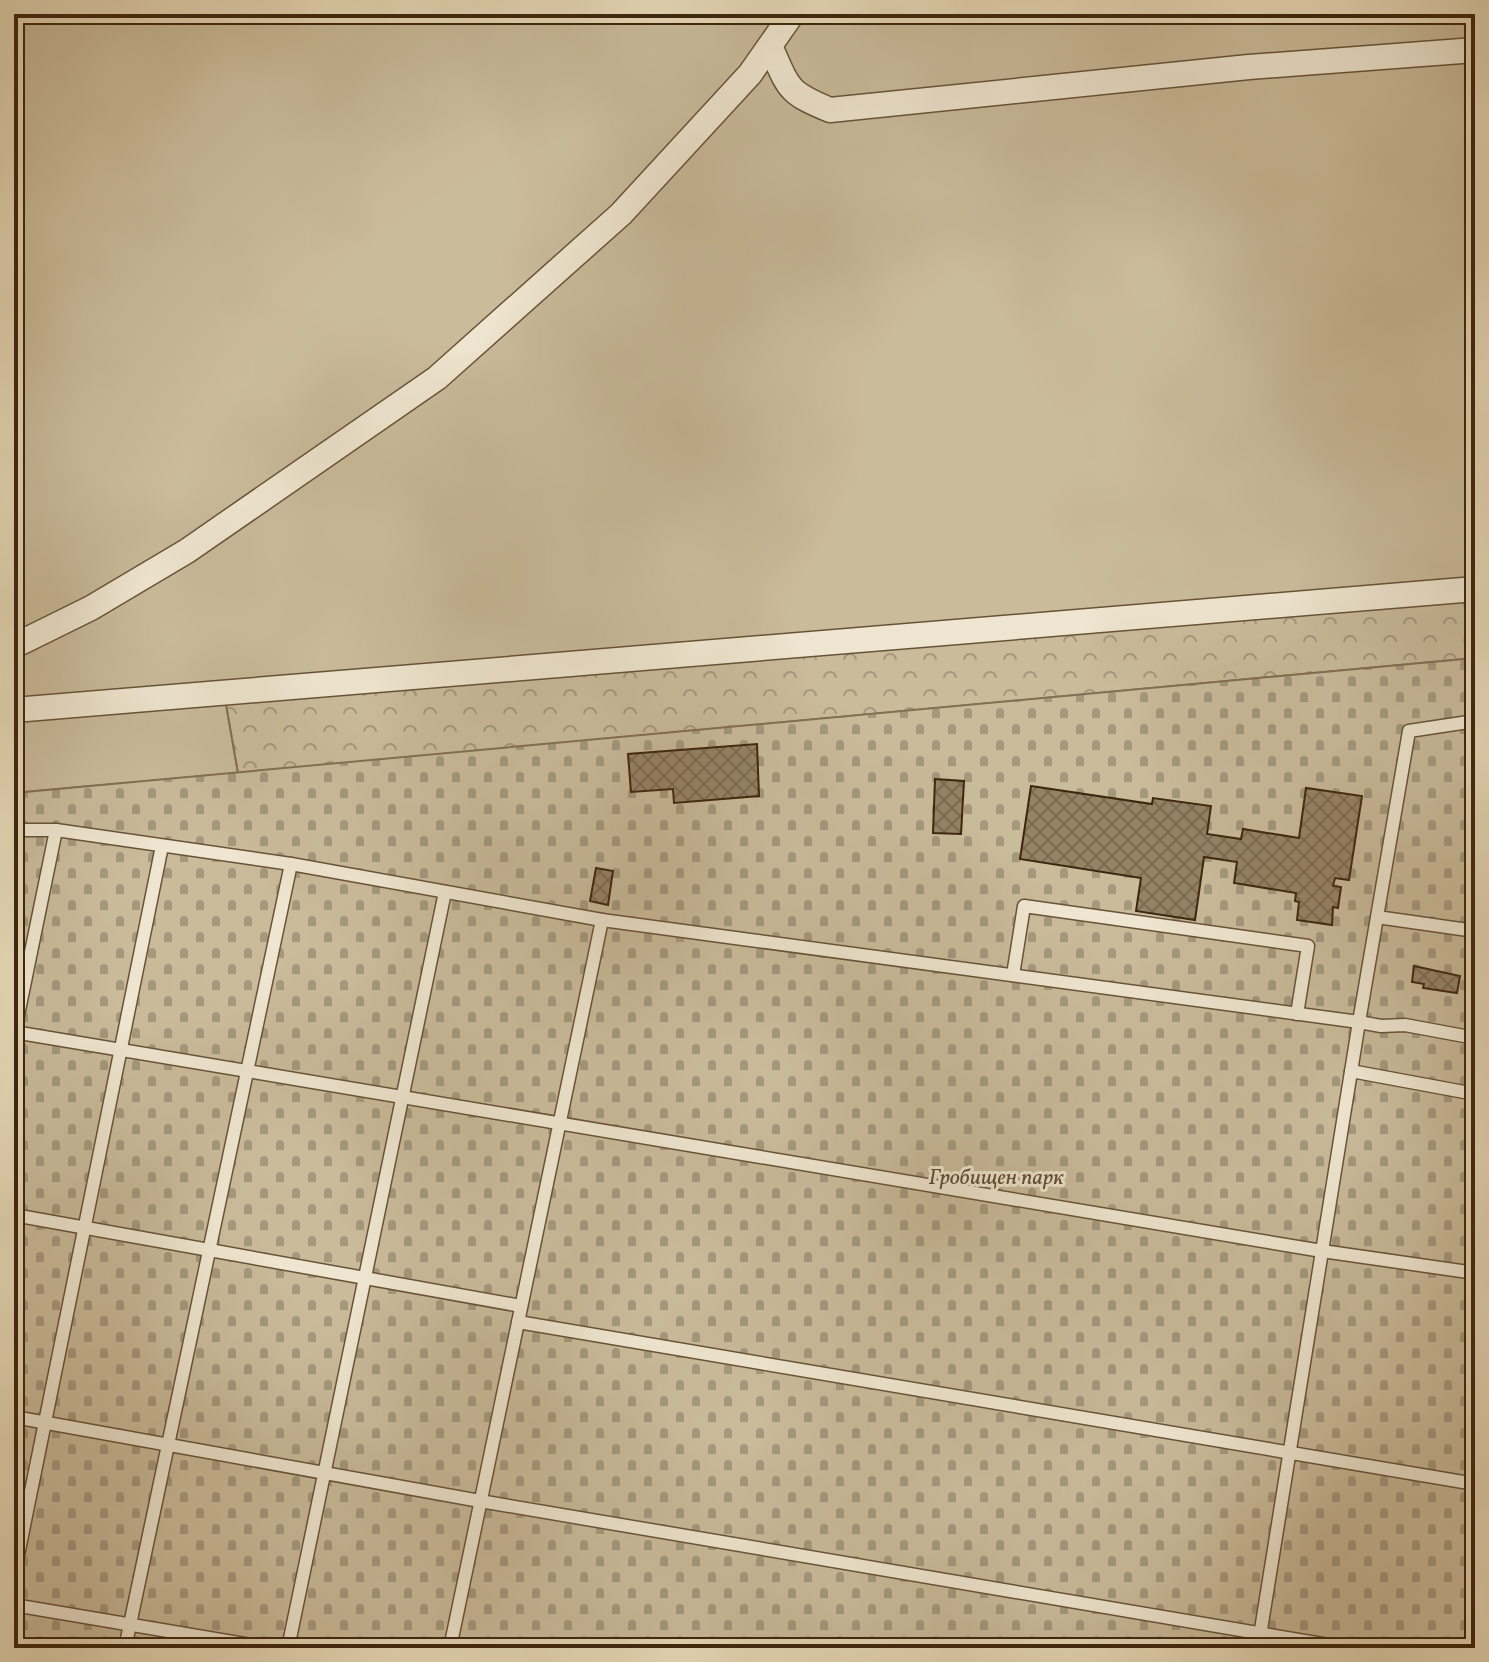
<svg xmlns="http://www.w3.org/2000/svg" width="1489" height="1662" viewBox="0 0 1489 1662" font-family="Vollkorn,serif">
  <defs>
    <pattern id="forest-crowns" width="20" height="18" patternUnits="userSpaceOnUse" patternTransform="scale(2)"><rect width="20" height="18" fill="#cabb9b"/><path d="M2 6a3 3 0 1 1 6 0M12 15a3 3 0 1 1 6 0" fill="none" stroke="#a5987d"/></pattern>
    <pattern id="cemetery-stones" width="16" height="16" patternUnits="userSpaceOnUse" patternTransform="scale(2)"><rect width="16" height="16" fill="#cabb9b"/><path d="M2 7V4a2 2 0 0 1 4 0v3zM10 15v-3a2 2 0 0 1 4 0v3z" fill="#a5987d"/></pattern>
    <pattern id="building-cross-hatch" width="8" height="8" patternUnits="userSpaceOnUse" patternTransform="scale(2)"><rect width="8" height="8" fill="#958366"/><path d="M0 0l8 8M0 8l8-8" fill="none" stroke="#7b6b52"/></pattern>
  </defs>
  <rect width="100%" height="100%" fill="#e7d9b8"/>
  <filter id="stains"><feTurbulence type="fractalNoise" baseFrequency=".0025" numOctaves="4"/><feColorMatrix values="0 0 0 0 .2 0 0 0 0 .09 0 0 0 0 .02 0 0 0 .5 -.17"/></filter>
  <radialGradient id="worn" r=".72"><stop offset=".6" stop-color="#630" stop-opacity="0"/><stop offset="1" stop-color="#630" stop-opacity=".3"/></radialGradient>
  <polygon fill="#cabb9b" stroke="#847054" stroke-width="2" points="14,14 1475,14 1475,598 226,704 238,773 14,793"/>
  <polygon fill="url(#forest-crowns)" stroke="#847054" stroke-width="2" points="1475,598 1475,658 238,773 226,704"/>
  <polygon fill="url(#cemetery-stones)" stroke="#847054" stroke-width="2" points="1475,658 1475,1648 14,1648 14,793"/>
  <g fill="url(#building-cross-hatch)" stroke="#3d260e" stroke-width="2">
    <polygon points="757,744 759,796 674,803 673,789 631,792 628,754"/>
    <polygon points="935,779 964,781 961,834 933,833"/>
    <polygon points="1031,786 1152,804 1153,798 1211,806 1207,834 1241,839 1243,829 1299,838 1306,788 1362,796 1349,880 1335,878 1333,886 1341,887 1338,908 1333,907 1332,925 1297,920 1299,902 1295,901 1296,893 1234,883 1237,862 1204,857 1195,920 1136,911 1141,878 1020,859"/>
    <polygon points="596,868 613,871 608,905 590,901"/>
    <polygon points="1414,966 1460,976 1457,993 1423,988 1424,984 1412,982"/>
  </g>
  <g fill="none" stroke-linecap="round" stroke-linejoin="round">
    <defs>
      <g id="service">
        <polyline points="1475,721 1409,731 1377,917 1475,931"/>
        <polyline points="14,830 56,830 291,864 602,920 450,1648"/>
        <polyline points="1377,917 1359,1022 1381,1026 1405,1025 1475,1038"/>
        <polyline points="602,920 1359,1022 1258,1648"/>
        <polyline points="1013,975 1024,906 1308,946 1297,1014"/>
        <polyline points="14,1032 1322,1251 1475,1273"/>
        <polyline points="14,1035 56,830"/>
        <polyline points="1351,1071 1475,1094"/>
        <polyline points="14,1215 521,1306"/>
        <polyline points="518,1322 1475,1484"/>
        <polyline points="14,1417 480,1501 1346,1648"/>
        <polyline points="14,1575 162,846"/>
        <polyline points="14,1605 269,1648"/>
        <polyline points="125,1648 291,864"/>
        <polyline points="288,1648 445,892"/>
      </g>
      <g id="minor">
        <path d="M770,46C789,88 786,92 830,110L1249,67L1475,50"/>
        <polyline points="14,646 91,608 187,551 437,378 621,214 750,74 792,14"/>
        <polyline points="14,710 1475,589"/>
      </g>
    </defs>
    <use href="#service" stroke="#685338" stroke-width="15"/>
    <use href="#minor" stroke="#685338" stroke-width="27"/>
    <use href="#service" stroke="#efe6d1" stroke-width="12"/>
    <use href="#minor" stroke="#efe6d1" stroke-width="24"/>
  </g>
  <g text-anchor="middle" stroke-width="6" stroke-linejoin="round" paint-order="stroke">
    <g font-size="22" font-style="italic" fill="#604b31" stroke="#efe6d1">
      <text x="996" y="1184">Гробищен парк</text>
    </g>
  </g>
  <rect width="1489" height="1662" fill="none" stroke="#e7d9b8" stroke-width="48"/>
  <rect x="16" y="16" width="1457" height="1630" fill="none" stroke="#3d260e" stroke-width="4"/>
  <rect x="24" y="24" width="1441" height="1614" fill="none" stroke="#3d260e" stroke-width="2"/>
  <rect width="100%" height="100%" filter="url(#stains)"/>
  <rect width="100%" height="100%" fill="url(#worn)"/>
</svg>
